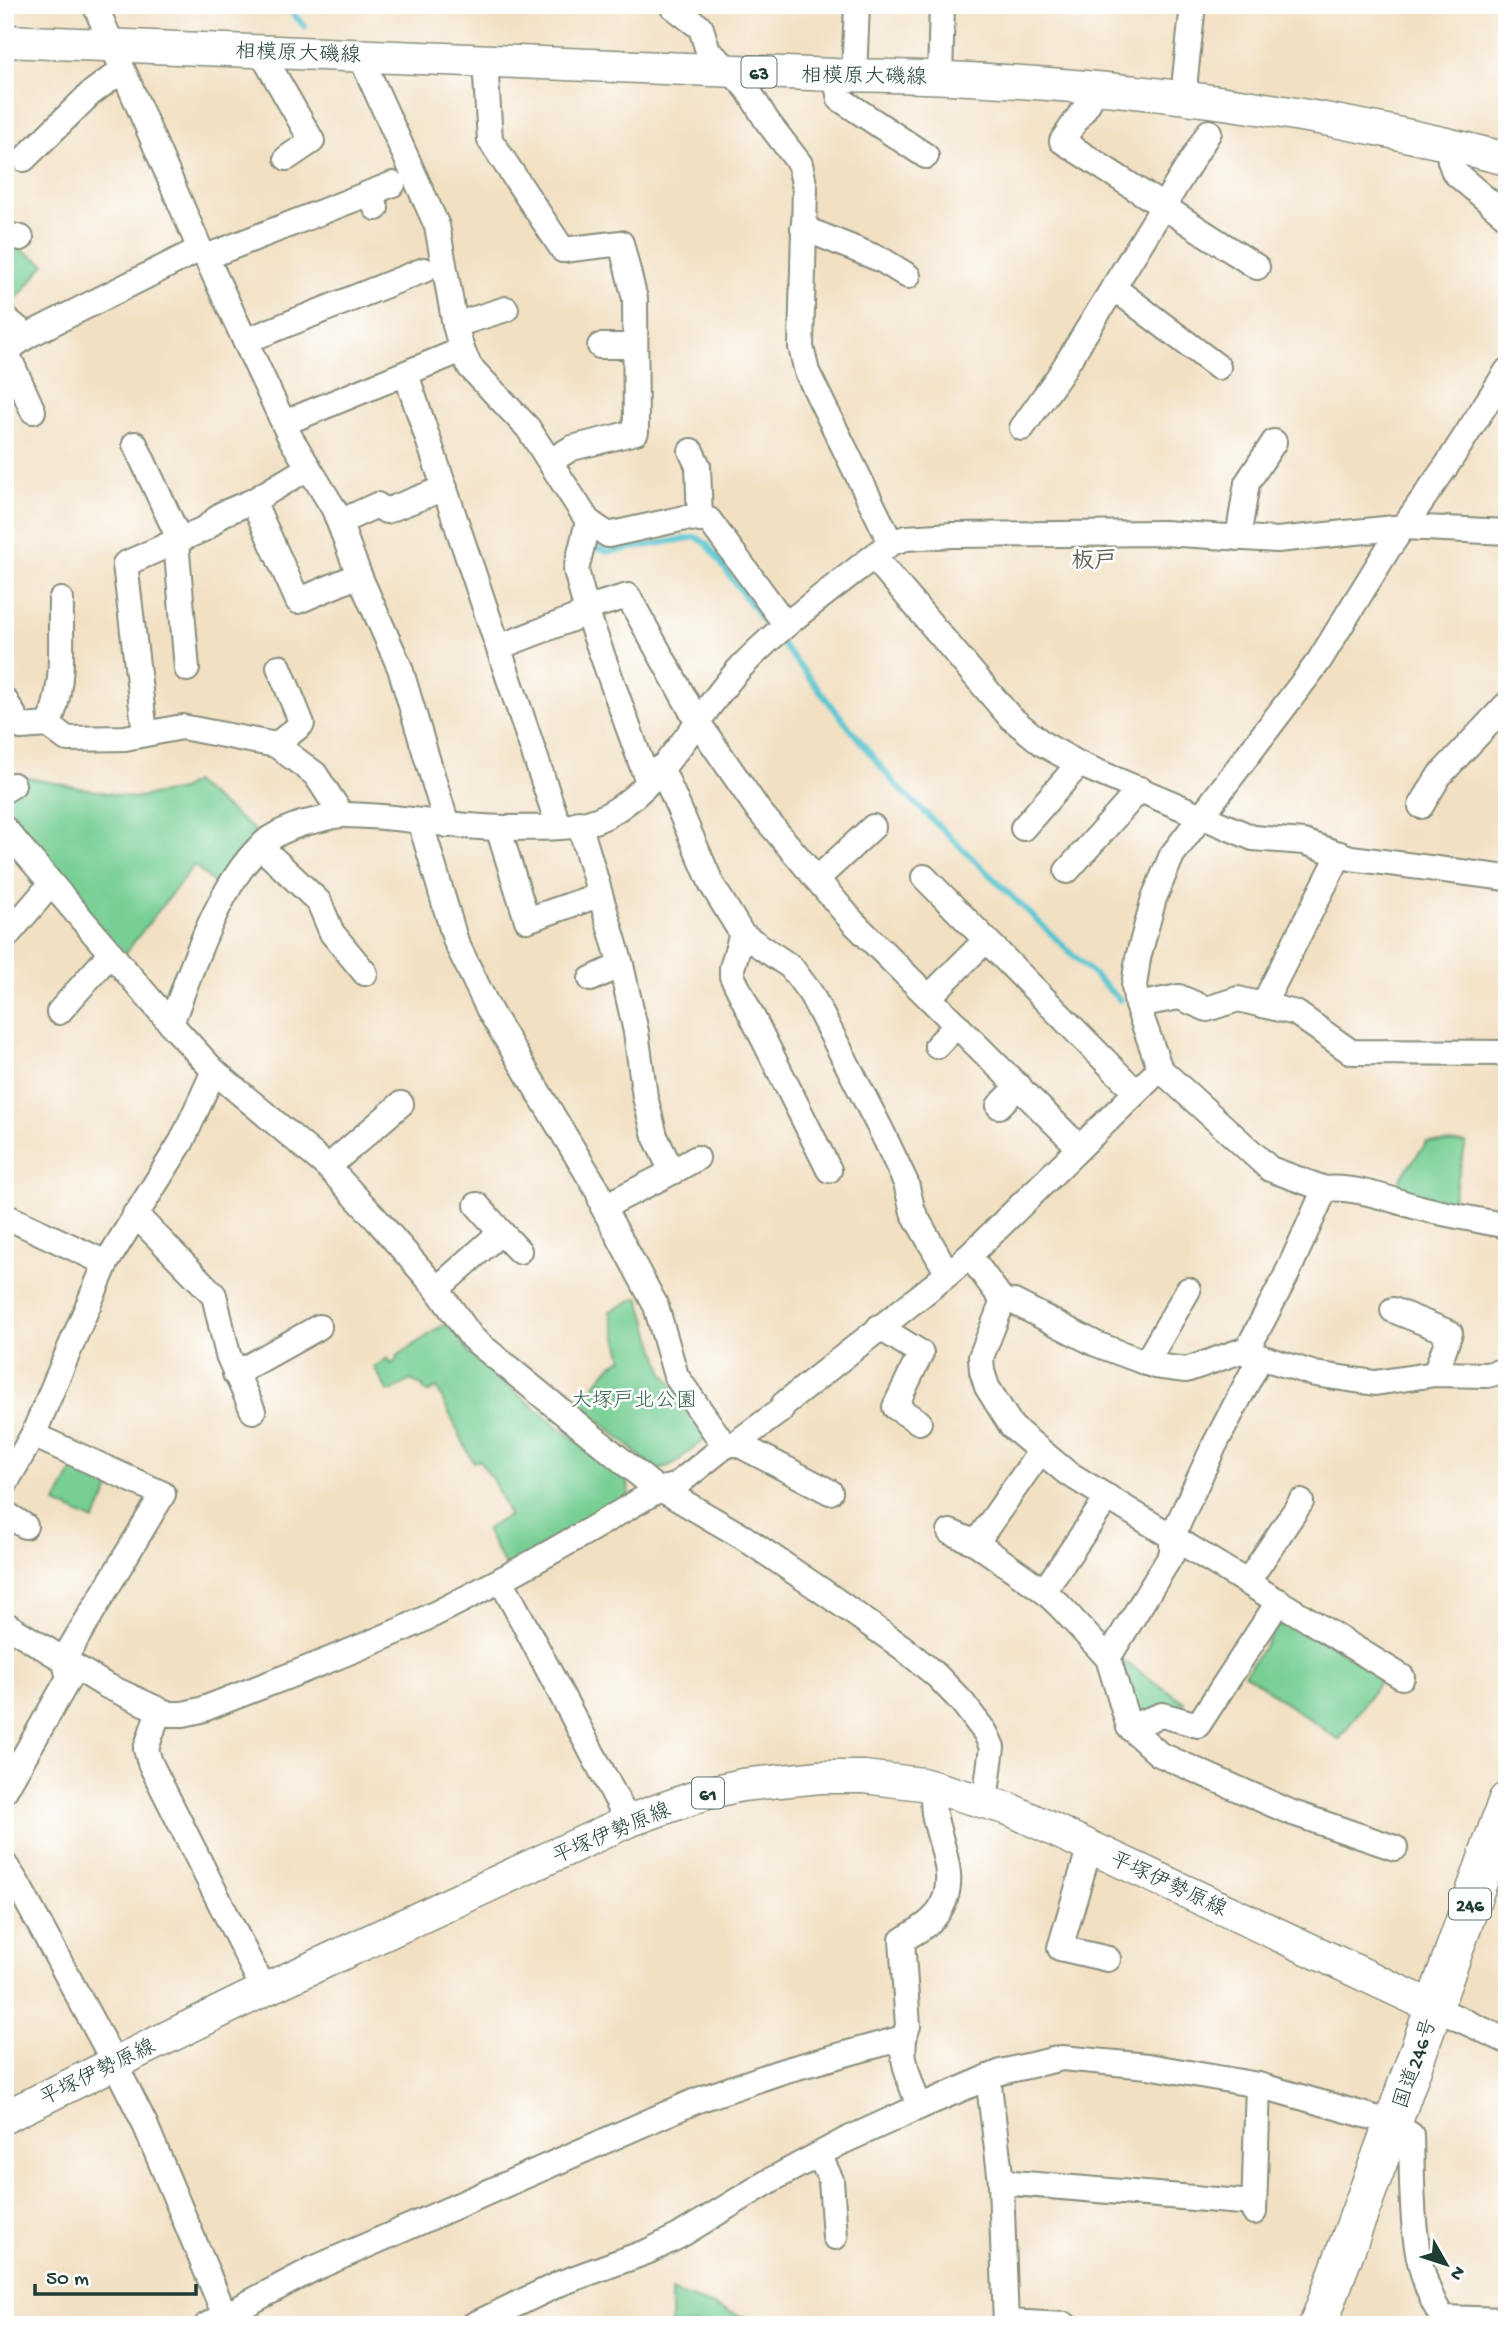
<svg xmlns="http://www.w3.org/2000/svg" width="1512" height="2330" viewBox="0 0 1512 2330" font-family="'Gochi Hand','Klee One',sans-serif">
  <rect width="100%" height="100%" fill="#fff"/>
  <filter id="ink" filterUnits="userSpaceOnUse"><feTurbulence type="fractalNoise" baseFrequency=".0143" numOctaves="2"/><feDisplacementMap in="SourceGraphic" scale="14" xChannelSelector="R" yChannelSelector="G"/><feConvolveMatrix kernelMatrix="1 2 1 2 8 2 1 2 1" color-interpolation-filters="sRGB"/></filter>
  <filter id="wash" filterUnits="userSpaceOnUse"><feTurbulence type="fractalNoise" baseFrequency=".00686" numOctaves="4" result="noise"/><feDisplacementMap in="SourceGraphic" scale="28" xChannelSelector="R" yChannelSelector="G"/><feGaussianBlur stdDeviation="1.57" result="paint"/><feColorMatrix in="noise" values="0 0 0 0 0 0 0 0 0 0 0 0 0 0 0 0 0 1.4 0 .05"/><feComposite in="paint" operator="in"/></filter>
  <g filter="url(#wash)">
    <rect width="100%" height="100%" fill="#f2e0c3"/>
    <g fill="#77cf94" stroke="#4b8664" stroke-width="2">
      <polygon points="15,246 45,264 11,306 5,302 5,268"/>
      <polygon points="8,774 133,798 181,790 193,782 258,833 217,886 194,865 123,956 5,812 5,777"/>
      <polygon points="1427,1142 1466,1143 1452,1203 1398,1194 1400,1178"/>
      <polygon points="639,1297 663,1371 708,1436 675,1463 657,1471 580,1403 611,1365 623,1359 610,1311"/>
      <polygon points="448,1322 470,1355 628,1483 629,1496 508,1571 485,1530 509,1515 492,1478 479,1460 473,1462 437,1388 427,1393 422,1386 411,1380 392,1391 387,1390 374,1367 388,1358 391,1364 397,1360 396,1357"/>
      <polygon points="75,1465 113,1483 94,1521 56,1503"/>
      <polygon points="1293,1620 1382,1678 1339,1740 1245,1674 1278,1626"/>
      <polygon points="1121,1659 1184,1702 1179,1710 1140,1713 1132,1711"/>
      <polygon points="671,2291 747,2318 756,2325 671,2325"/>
    </g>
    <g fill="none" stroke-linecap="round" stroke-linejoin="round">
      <g stroke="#58c5d0" stroke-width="6">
        <polyline points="285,5 305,27"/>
        <polyline points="589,545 608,552 696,537 707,544 768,628"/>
        <polyline points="782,644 895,784 1120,1000"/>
      </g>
    </g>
  </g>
  <g filter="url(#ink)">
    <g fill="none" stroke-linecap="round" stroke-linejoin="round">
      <defs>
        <g id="minor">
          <polyline points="95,5 200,249 206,257 290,437 334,509 359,575 400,668 447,825"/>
          <polyline points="671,5 701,28 708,51 731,71 748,90 767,121 800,164 805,189 801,347 807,372 891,543"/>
          <polyline points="260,50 312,141 287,158"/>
          <polyline points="360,55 437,226 455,325 462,350 470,367 528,428 588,521 608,535 685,518 709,520 786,625"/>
          <polyline points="485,61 490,140 563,250 621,243 635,299 636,432 572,448 550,461"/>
          <polyline points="835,75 840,99 926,156"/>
          <polyline points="854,76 857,5"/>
          <polyline points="940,77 942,5"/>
          <polyline points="1086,88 1089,102 1062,141 1257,267"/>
          <polyline points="1186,98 1185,78 1193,5"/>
          <polyline points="1449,144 1450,161 1454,172 1507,217"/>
          <polyline points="24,159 90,94 122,70"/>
          <polyline points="370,193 393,184"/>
          <polyline points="803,228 882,260 908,276"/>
          <polyline points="7,235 21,238"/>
          <polyline points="206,257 370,193 376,208"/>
          <polyline points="1114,288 1218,367"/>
          <polyline points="5,318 27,336"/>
          <polyline points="455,325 506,309"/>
          <polyline points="245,341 424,270"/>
          <polyline points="600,346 635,346"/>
          <polyline points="406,374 559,827"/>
          <polyline points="33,411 6,351 27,336 200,249"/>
          <polyline points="284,423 462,350"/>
          <polyline points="1022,428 1059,376 1209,132"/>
          <polyline points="135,444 175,530 187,669"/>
          <polyline points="691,451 698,466 700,520"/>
          <polyline points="253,501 298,601 359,575"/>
          <polyline points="588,521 576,570 587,613 648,782"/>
          <polyline points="340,522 377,505 386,511 445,488"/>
          <polyline points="1238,538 1247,483 1274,442"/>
          <polyline points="874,557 1010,717 1043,744 1079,764 1253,838 1304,842 1351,858 1507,878"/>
          <polyline points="587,608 628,596 697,721 759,811 853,922 1079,1147"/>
          <polyline points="499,647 587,613"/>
          <polyline points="5,700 21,727 48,725 67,739 125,738 182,727 276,745 315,774 342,815"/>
          <path d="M48,725C66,687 60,642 61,600"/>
          <polyline points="145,733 125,564 206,528 222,514 253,501 308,468"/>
          <polyline points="276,745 302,724 279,667"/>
          <polyline points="661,767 712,885 742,934 791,967 811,994 882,1132 906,1183 913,1212 948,1274"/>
          <polyline points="5,790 13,785"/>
          <polyline points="1421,806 1439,776 1507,704"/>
          <polyline points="420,821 456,942 489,1010 598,1191 603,1207 656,1306 676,1376 725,1446"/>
          <polyline points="579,823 621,965 636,1032 645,1097 655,1136 672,1172 603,1207"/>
          <polyline points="498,828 527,920 599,895"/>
          <polyline points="1023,828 1079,764"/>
          <polyline points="5,829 171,1024 214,1071 328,1167 378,1221 437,1289 472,1338 658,1490 666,1492 743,1537 821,1590 902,1647 937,1676 962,1702 985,1732 992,1747 985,1801"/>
          <polyline points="261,847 319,902 332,933 365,973"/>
          <polyline points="1067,871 1140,789"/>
          <polyline points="924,877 1135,1091"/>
          <polyline points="817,879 873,827"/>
          <polyline points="742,934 732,968 732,976 829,1170"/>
          <polyline points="5,938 51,884"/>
          <polyline points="591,979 621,965"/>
          <polyline points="929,997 985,941"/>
          <polyline points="1137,1005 1179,997 1207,1009 1238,999 1296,1013 1351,1052 1507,1053"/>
          <polyline points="1263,1005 1340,854"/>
          <polyline points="59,1012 111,953"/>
          <path d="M171,1024C191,970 222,874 269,839C284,829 301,823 318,820C326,818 335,815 344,815C398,815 453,828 507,828C539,827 577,831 606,816C662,786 698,714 740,668C785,621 840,583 891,543L906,538L952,535L1163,533L1277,540L1404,527L1507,532"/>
          <polyline points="937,1046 957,1025"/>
          <path d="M1160,1069L1270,1169L1325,1189C1356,1186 1391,1200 1421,1208C1449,1215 1478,1220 1507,1226"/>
          <polyline points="999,1106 1019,1086"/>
          <polyline points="328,1167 401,1104"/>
          <polyline points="672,1172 697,1158"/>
          <polyline points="477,1205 501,1232"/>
          <polyline points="135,1214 214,1295 228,1355 253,1411"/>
          <polyline points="5,1216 106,1263"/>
          <polyline points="968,1257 978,1267 1003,1301 1014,1302 1096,1344 1155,1366 1186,1370 1241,1351 1315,1374 1375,1383 1435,1374 1487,1375 1507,1370"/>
          <polyline points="437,1289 501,1232 519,1251"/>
          <polyline points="1003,1301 981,1357 982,1371 987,1387 1012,1427 1066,1472 1402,1677"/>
          <polyline points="1393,1310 1450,1333 1435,1374"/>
          <polyline points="879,1327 921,1353 895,1407 919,1422"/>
          <polyline points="1246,1352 1286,1276 1325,1189"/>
          <polyline points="1146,1363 1188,1290"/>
          <polyline points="235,1374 319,1327"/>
          <polyline points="736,1443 830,1492"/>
          <polyline points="5,1484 33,1435 106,1263 182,1141 214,1071"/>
          <polyline points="5,1513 25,1526"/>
          <polyline points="950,1532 976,1543 1044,1591 1060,1606 1108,1658 1129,1727 1159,1754 1290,1812 1395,1848"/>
          <polyline points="976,1543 1040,1452"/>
          <polyline points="501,1580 628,1821"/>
          <polyline points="1248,1581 1301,1502"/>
          <polyline points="1044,1591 1108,1497"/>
          <path d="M5,1624L105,1685L159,1710L170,1714H183L201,1710C272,1682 344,1656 414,1624C498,1584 578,1537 658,1490L675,1486L725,1446L736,1443L780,1411L784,1404L948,1274L968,1257L1160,1069L1137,1005L1134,986L1138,958L1154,898L1172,855L1319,661L1388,549L1447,465L1507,371"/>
          <polyline points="1108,1658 1172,1554 1172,1537 1214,1446 1260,1358"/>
          <polyline points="159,1710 146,1749 150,1763 264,1990"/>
          <polyline points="1129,1727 1162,1715 1198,1725 1279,1601"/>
          <path d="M933,1786C933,1795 933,1805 934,1813C940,1847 961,1881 937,1914C929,1925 914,1933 902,1940L908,2026C896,2054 910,2079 919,2107L1001,2072L1062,2058L1148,2066L1258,2085L1393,2123L1411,2135C1413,2199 1408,2270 1447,2325"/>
          <polyline points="5,1790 69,1678 64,1659 163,1494 33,1435"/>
          <polyline points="1090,1846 1060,1948 1108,1959"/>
          <polyline points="5,1865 17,1883 114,2062 144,2122 229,2325"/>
          <polyline points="1433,2007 1507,2041"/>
          <polyline points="988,2077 1001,2182 1006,2325"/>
          <polyline points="819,2155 831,2180 835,2237"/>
          <polyline points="1001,2182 1253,2203"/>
          <polyline points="1254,2212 1258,2085"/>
          <polyline points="1442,2318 1507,2320"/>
          <polyline points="1006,2322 1065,2325"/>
          <polyline points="207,2325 313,2269 698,2100 783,2071 903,2038"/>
          <polyline points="473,2325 561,2283 649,2251 679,2236 771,2180 844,2141 919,2107"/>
        </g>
        <g id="major">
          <path d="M5,41L835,75C1061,77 1288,102 1507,159"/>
          <polyline points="5,2117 264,1990 628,1821 707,1793 742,1785 820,1777 864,1777 922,1784 1009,1809 1433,2007"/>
        </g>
        <polyline id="highway" points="1318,2325 1393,2123 1507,1801"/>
      </defs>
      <use href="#minor" stroke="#888e7c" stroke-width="28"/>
      <use href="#major" stroke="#888e7c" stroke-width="35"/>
      <use href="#highway" stroke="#888e7c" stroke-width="40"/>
      <use href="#minor" stroke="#fff" stroke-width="24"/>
      <use href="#major" stroke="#fff" stroke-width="32"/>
      <use href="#highway" stroke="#fff" stroke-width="37"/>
    </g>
  </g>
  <g text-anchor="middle" stroke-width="5" stroke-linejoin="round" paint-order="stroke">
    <g fill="#fff" stroke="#627771" stroke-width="2">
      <rect x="741.5" y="56.5" width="35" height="31" rx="5"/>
      <rect x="692" y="1777.5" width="32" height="31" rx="5"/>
      <rect x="1449" y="1888.5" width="42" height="31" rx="5"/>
    </g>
    <g font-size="19" font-weight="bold" fill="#1f3d34">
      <text x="759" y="79">63</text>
      <text x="708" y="1800">61</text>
      <text x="1470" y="1911">246</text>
    </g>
    <g font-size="21" fill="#1f3d34" stroke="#fff">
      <text transform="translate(298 52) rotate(2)" y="7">相模原大磯線</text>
      <text transform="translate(864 75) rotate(1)" y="7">相模原大磯線</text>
      <text transform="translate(611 1832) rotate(-23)" y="7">平塚伊勢原線</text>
      <text transform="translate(1169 1883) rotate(25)" y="7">平塚伊勢原線</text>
      <text transform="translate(1414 2063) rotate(-71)" y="7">国道246号</text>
      <text transform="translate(97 2071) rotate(-26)" y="7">平塚伊勢原線</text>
    </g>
    <g font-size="21" fill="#35624c" stroke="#fff">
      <text x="634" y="1406">大塚戸北公園</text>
    </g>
    <g font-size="23" font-weight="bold" fill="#5e6154" stroke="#fff">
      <text x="1094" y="567">板戸</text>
    </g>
  </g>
  <rect width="1512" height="2330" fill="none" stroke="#fff" stroke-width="28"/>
  <g transform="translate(1446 2264) rotate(129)" stroke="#ffffff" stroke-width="5" paint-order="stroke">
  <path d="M0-5L12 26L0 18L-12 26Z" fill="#1f3d34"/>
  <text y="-10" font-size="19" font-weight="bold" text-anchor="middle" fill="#1f3d34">N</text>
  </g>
  <path d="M35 2284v10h161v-10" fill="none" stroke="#1f3d34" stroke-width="3.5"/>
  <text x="46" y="2284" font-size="21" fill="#1f3d34" stroke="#ffffff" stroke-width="5" paint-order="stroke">50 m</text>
</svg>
